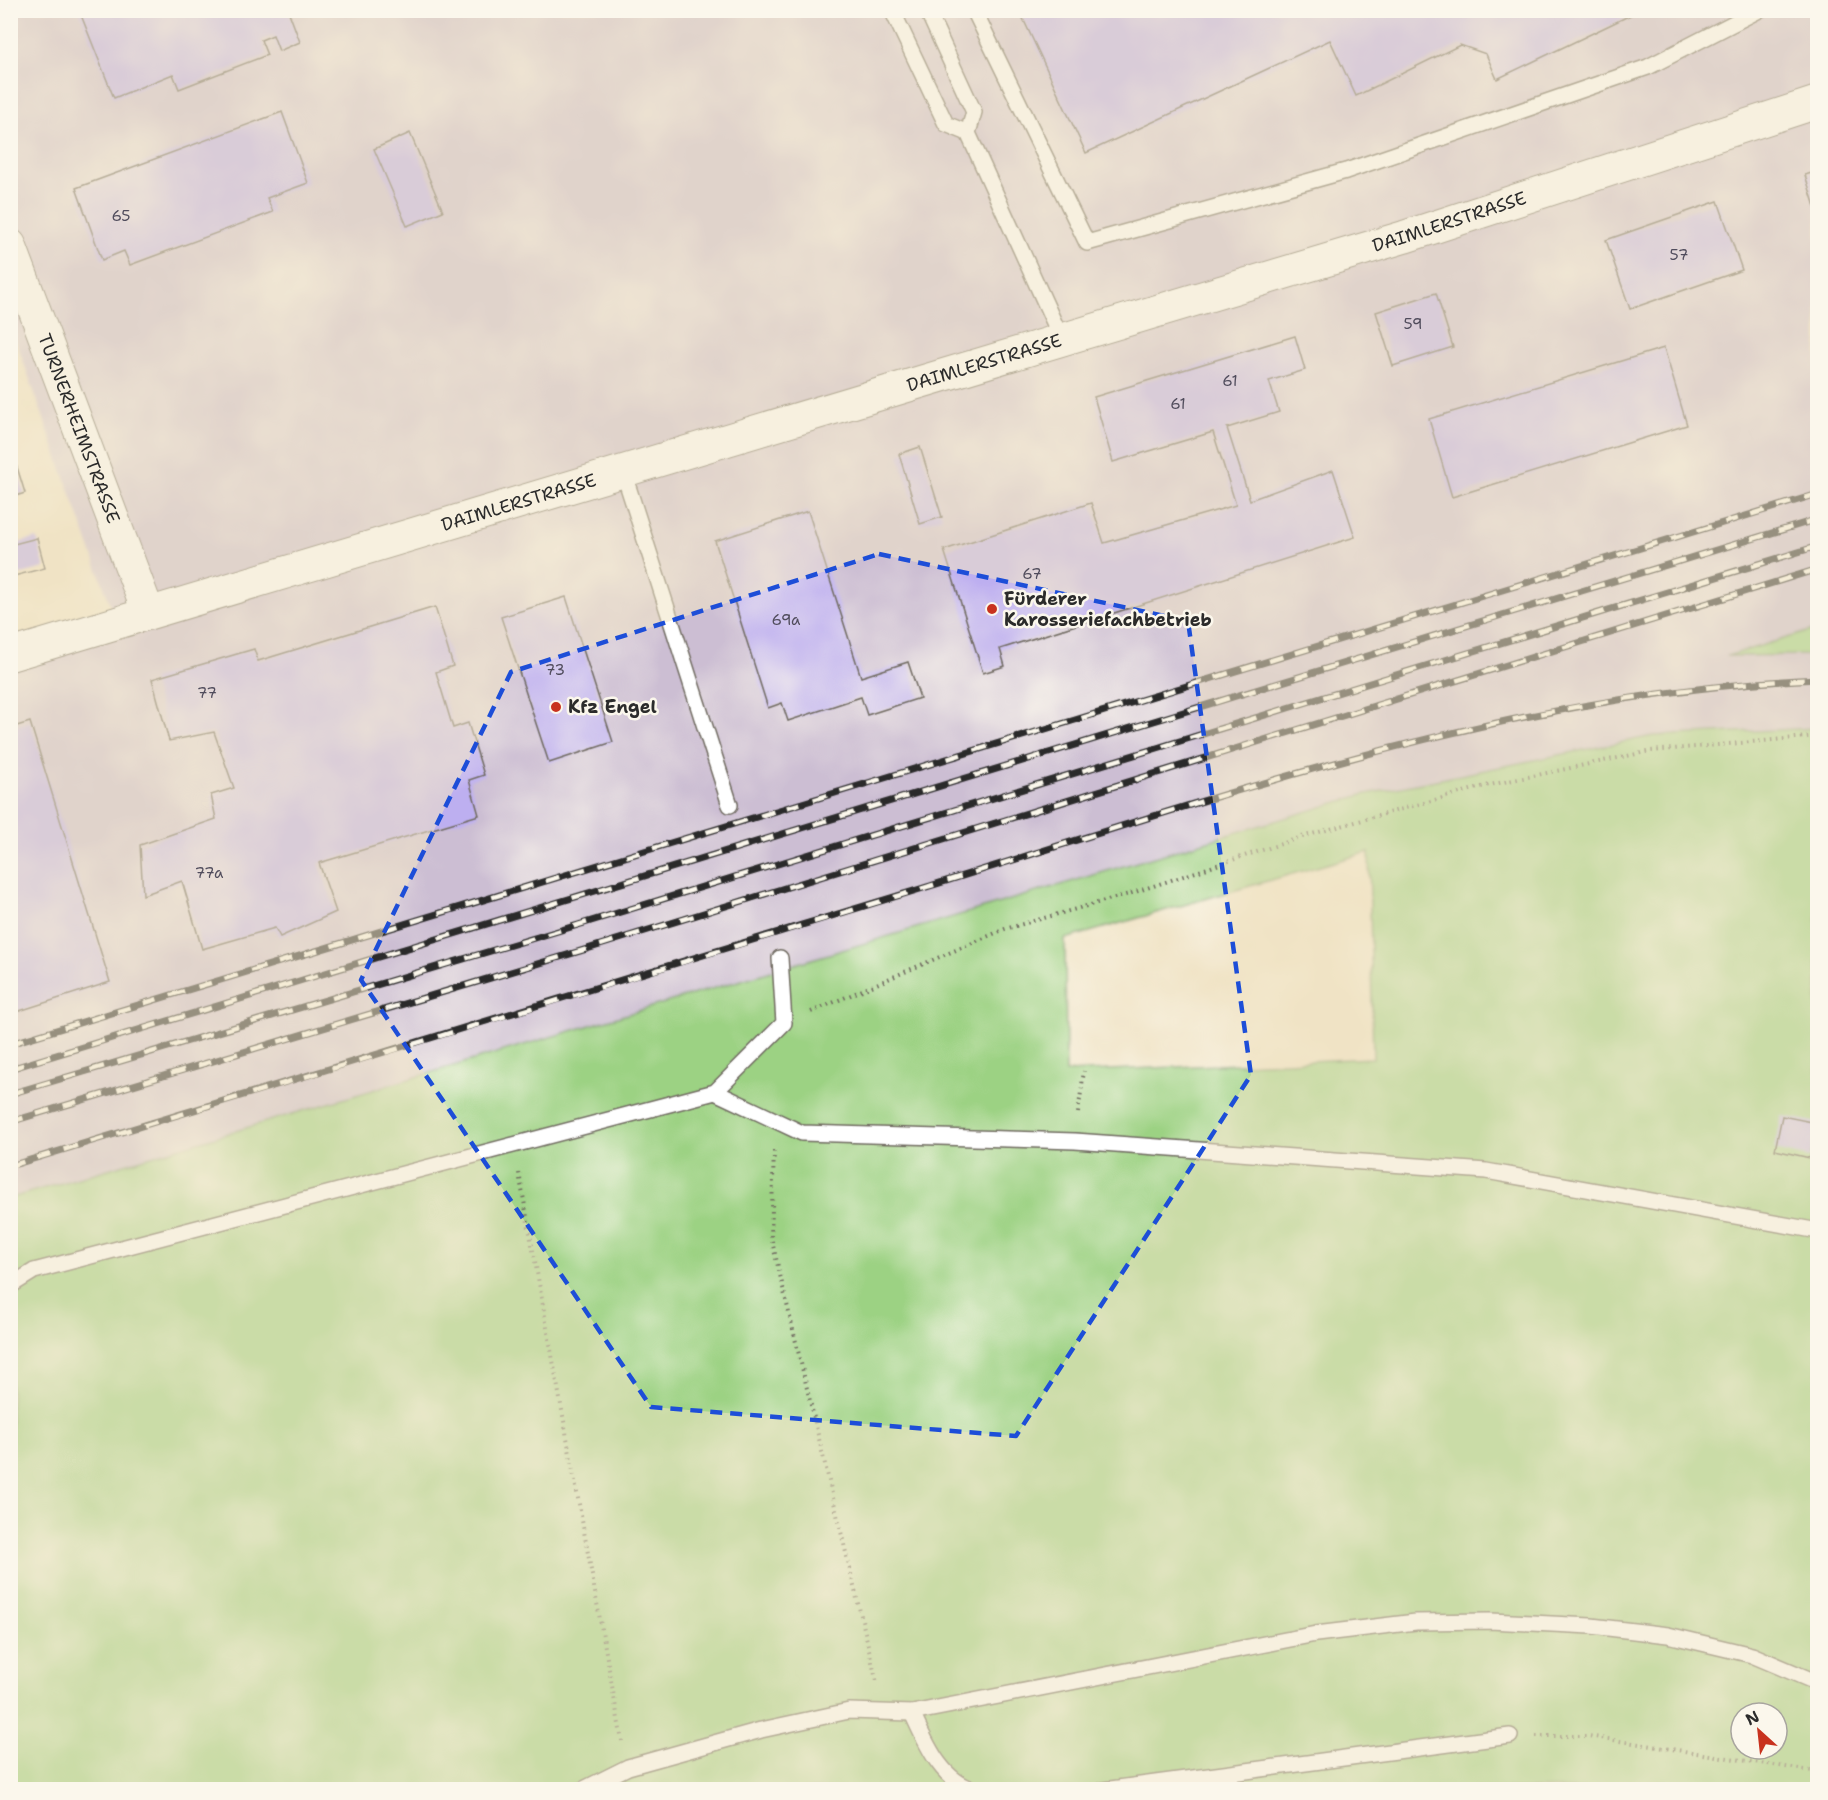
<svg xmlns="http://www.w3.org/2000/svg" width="1828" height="1800" viewBox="0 0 1828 1800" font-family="'Shantell Sans',sans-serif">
  <rect width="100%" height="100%" fill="#fbf7ec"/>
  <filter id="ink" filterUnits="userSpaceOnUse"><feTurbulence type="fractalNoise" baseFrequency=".0167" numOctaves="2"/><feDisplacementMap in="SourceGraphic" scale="12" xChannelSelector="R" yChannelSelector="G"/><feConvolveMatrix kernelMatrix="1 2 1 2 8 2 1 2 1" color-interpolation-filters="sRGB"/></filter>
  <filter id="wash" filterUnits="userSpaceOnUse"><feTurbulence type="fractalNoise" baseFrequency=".008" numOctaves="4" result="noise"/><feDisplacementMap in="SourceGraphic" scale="24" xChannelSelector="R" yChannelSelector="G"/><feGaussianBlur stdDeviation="1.35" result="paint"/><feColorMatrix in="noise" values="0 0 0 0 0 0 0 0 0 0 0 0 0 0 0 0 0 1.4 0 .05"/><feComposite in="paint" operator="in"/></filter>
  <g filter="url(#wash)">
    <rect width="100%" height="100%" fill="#f0e3c5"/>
    <polygon fill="#ccbed3" points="11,11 1817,11 1817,629 1730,656 1817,655 1817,728 1653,736 1362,795 11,1198 11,645 113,612 11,327"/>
    <g fill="#9cd283" stroke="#647e57" stroke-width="1.5" fill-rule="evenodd">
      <polygon points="1817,629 1817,655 1727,656"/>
      <path d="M1817,728V1789L11,1790V1198L1362,795L1653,736ZM1369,852L1373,1058L1066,1072L1065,939ZM1741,1713H1777V1749H1741Z"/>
    </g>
    <g id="blocks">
      <g fill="#bdaff0">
        <polygon points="79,10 288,10 300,42 279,51 273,35 261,40 267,55 179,89 173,74 114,98"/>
        <polygon points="1019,10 1641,10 1497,79 1486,54 1460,45 1356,96 1330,40 1086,153"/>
        <polygon points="282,112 308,183 267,198 273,212 130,265 124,251 102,260 76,188"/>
        <polygon points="410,133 443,211 407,226 374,149"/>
        <polygon points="1818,171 1818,213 1817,213 1805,175"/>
        <polygon points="1718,201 1742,270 1630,309 1606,240"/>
        <polygon points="1436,293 1453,347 1393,366 1376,312"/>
        <polygon points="1295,336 1305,370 1269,381 1279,412 1227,428 1250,500 1333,470 1355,537 1000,649 1005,666 983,673 944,550 1091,503 1104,543 1236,505 1213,432 1113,462 1094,397"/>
        <polygon points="1664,348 1687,425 1452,497 1429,419"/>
        <polygon points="920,447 942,517 920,524 899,454"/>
        <polygon points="17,467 25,493 10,498 10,469"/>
        <polygon points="808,511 861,677 908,662 920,698 867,715 861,697 788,721 782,703 768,708 715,541"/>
        <polygon points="37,538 45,568 10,577 10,545"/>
        <polygon points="566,597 613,742 549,763 501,617"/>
        <polygon points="435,607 453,666 436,672 453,728 468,723 484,775 469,780 479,815 319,863 336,912 280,937 275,928 202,949 182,881 143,895 140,845 216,819 211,795 234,788 214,732 169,741 152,679 254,649 258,661"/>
        <polygon points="30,722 110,982 10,1014 10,728"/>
        <polygon points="1782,1116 1817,1123 1810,1158 1775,1150"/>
      </g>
    </g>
  </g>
  <g filter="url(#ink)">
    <use href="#blocks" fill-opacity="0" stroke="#706b61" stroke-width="1.5"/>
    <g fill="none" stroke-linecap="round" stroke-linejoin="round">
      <defs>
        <g id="service">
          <polyline points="892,10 946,124 968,133"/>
          <polyline points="927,10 974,112 968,133 1062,340"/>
          <polyline points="974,10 1087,243 1346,171 1648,67 1759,10"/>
          <polyline points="623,471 730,805"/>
          <polyline points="715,1092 802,1133 1075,1141 1486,1171 1813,1230"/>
          <polyline points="10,1286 34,1271 715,1092 784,1023 780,958"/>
          <path d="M912,1713C926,1743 941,1781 975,1790"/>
          <polyline points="582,1790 628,1767 761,1730 849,1711 912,1713 1316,1634 1416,1622 1490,1621 1591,1626 1668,1635 1752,1655 1818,1683"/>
          <polyline points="1103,1790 1510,1736"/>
        </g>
        <g id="minor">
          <path id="s1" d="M10,245L148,612"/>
          <path id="s2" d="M10,655L1404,237L1818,102"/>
        </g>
      </defs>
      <use href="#service" stroke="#706b61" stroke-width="18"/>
      <use href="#minor" stroke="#706b61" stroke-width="34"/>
      <g stroke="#706b61" stroke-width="4" stroke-dasharray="1.5 4.5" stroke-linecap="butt">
        <polyline points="811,1012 1005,929 1129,894 1305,836 1485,786 1651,751 1818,736"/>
        <polyline points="1078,1113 1084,1071"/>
        <polyline points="774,1151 771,1237 877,1683"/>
        <polyline points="519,1173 622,1741"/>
        <polyline points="1536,1736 1588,1736 1818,1772"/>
        <polyline points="271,1783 279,1790"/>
      </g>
      <use href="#service" stroke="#fff" stroke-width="15"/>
      <use href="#minor" stroke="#fff" stroke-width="32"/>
      <defs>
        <g id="rail">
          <polyline points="10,1044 1818,494"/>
          <polyline points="10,1069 1818,519"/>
          <polyline points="10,1094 578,925 1818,546"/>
          <polyline points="10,1122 587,949 1818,569"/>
          <path d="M10,1166C317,1073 624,981 930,886C1219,797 1513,692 1818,679"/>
        </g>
      </defs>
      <use href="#rail" stroke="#2b2b2b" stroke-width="7"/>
      <use href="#rail" stroke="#fbf7ec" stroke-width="4.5" stroke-dasharray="14" stroke-linecap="butt"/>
    </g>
  </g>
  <path d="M0 0H1828V1800H0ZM879,554L1188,621L1251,1075L1016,1436L651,1407L361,980L511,672Z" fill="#f0e3c5" fill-opacity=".55" fill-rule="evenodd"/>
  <path fill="none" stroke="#1d4ed8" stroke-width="4.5" stroke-dasharray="12 8" stroke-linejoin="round" d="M879,554L1188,621L1251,1075L1016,1436L651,1407L361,980L511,672Z"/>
  <g fill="#c8321e" stroke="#fbf7ec" stroke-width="2">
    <circle cx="992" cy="609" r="6"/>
    <circle cx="556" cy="707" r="6"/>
  </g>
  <g text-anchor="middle" stroke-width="5" stroke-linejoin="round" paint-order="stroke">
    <g font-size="15" fill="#504c5c">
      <text x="121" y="221">65</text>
      <text x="1679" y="260">57</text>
      <text x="1413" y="329">59</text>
      <text x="1230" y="386">61</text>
      <text x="1178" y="409">61</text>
      <text x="1032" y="579">67</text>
      <text x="786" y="625">69a</text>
      <text x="555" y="675">73</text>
      <text x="207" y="698">77</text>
      <text x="209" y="878">77a</text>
    </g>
    <g font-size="18" fill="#2b2b2b" stroke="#fbf7ec">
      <text dy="6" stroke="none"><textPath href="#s2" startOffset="1503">DAIMLERSTRASSE</textPath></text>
      <text dy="6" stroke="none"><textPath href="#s2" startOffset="1017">DAIMLERSTRASSE</textPath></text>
      <text dy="6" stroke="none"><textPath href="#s1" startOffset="196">TURNERHEIMSTRASSE</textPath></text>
      <text dy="6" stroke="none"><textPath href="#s2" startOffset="531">DAIMLERSTRASSE</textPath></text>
    </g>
    <g font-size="18" font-weight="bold" fill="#2b2b2b" stroke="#fbf7ec" text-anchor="start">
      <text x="1004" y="605">Fürderer<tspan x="1004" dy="21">Karosseriefachbetrieb</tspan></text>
      <text x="568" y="713">Kfz Engel</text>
    </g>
  </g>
  <rect width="1828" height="1800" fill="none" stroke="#fbf7ec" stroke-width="36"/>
  <g transform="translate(1759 1731) rotate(333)"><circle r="28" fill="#fbf7ec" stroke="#a8a59f" stroke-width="1.5"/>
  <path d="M0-4.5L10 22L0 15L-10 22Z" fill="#c8321e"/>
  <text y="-9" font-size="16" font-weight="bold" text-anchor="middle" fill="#2b2b2b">N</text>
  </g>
</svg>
